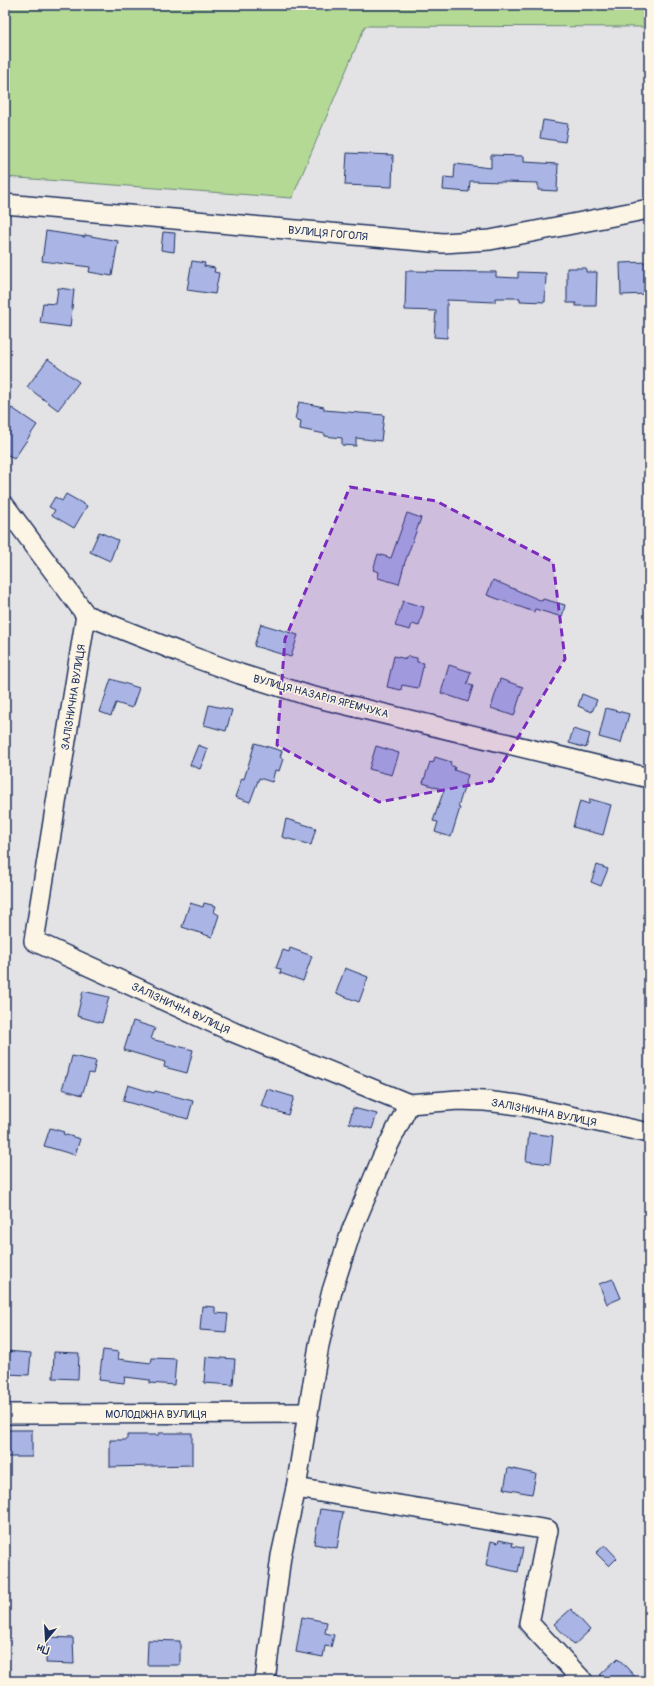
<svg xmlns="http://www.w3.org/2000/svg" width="654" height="1686" viewBox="0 0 654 1686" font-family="Pangolin,sans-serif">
  <rect width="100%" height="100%" fill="#e3e2e5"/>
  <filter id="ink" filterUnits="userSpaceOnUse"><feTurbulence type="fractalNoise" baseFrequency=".025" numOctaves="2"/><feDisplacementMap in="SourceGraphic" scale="8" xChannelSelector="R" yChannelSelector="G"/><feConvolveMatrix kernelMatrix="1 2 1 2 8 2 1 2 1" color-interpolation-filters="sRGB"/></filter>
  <g filter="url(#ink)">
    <polygon fill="#b4d994" stroke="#688479" points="5,5 649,5 649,27 365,26 292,198 5,177"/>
    <g fill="#aab5e6" stroke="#1b2f5e">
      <polygon points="543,120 568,124 565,142 540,138"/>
      <polygon points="347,153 393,155 392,187 345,185"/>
      <polygon points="491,155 524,156 524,162 558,164 557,191 538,190 538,183 470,181 469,192 443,190 444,177 454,178 455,164 491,168"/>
      <polygon points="46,231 85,237 85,235 118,241 112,276 89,272 90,267 42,261"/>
      <polygon points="163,232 175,233 174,252 161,250"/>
      <polygon points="192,261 205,263 204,266 215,268 214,272 219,273 215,294 187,290"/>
      <polygon points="649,262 648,294 621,295 620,263"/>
      <polygon points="567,268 586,268 586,272 597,272 596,306 576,306 576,303 567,303"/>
      <polygon points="406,271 496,272 496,277 518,278 518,272 546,273 545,302 520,301 520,298 495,298 495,302 447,300 447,338 434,337 436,311 405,310"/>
      <polygon points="58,288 74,290 70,327 40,323 43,303 56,304"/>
      <polygon points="48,359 79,382 58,410 27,387"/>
      <polygon points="299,402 324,407 324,410 384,415 381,441 356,438 356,446 342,445 342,438 325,436 325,434 300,429 301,421 295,419"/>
      <polygon points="12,408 37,425 14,459 5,453 5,418"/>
      <polygon points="66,494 87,506 74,528 52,515 55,510 49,507 55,497 62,501"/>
      <polygon points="407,513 421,518 405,562 399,584 378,578 379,572 373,570 378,554 391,558"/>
      <polygon points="99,532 118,540 110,561 90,552"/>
      <polygon points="493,580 542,601 543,599 565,605 562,617 535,609 534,612 487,595"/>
      <polygon points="403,601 424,607 419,626 412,624 410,630 395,626"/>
      <polygon points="261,624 298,635 291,657 254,646"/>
      <polygon points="394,656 406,659 407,656 417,658 417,662 424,663 418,688 402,685 401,690 387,687"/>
      <polygon points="449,665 471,672 467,684 473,686 468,702 441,693"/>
      <polygon points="111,679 139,688 132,708 116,703 111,716 100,712"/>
      <polygon points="500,679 523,687 514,716 491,708"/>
      <polygon points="582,694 597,700 592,712 578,706"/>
      <polygon points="209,705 232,710 226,731 204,725"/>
      <polygon points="606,708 629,714 621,743 599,737"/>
      <polygon points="573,729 590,734 586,748 569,743"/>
      <polygon points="255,743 282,751 280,757 283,759 279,771 275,770 272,782 259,778 250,802 235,797 242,778 244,779"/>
      <polygon points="198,745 208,749 200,769 190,765"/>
      <polygon points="376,746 399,753 392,775 369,769"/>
      <polygon points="435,757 451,762 450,765 455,767 454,770 468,775 458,807 460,808 451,837 435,832 438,822 433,821 444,790 423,783 430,762 433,763"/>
      <polygon points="590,799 611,805 603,835 573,827 580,801 589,804"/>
      <polygon points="286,819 316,828 311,845 282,837"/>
      <polygon points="597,865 608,869 601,886 591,882"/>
      <polygon points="190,903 203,907 204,903 216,906 214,912 219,915 212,937 182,927"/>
      <polygon points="290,948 312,956 303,981 280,973 281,969 276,968 283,950 289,952"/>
      <polygon points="345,968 368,977 359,1002 336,993"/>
      <polygon points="83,991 109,997 102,1023 77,1016"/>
      <polygon points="133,1021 155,1028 151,1039 193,1050 187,1073 164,1067 165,1062 124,1050"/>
      <polygon points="72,1056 96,1061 93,1074 89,1073 82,1095 62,1089 66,1076 67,1076"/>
      <polygon points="128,1085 154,1093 155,1091 193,1101 188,1119 123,1101"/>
      <polygon points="267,1089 294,1097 288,1115 261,1106"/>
      <polygon points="353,1108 377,1114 372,1129 349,1123"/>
      <polygon points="50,1128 64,1132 63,1134 80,1139 75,1155 44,1146"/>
      <polygon points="529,1133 553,1136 550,1164 526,1161"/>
      <polygon points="613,1279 621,1298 607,1304 599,1284"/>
      <polygon points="202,1306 215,1307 215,1313 228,1314 226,1332 200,1330"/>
      <polygon points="103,1350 119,1352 118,1359 151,1363 152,1358 176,1359 174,1385 150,1383 150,1380 125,1377 124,1383 99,1380"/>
      <polygon points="5,1351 31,1353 29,1375 5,1374"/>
      <polygon points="54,1352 79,1353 78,1379 53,1378"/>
      <polygon points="206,1357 235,1359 233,1385 204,1383"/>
      <rect x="5" y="1430" width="27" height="27"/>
      <polygon points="159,1433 192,1433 192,1465 110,1467 110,1440 127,1440 127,1435 159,1435"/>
      <polygon points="508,1468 536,1474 532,1494 504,1489"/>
      <polygon points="320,1509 343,1512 337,1548 314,1544"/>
      <polygon points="499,1540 513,1543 512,1546 523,1548 518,1572 486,1565 491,1541 498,1543"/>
      <polygon points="605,1545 617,1558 609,1566 596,1553"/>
      <polygon points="571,1609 590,1630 574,1645 554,1624"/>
      <polygon points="302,1617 327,1622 325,1633 334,1635 331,1647 325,1646 323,1657 296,1652"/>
      <polygon points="47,1637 73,1638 74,1664 46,1663"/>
      <polygon points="148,1640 180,1641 180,1665 147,1665"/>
      <polygon points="618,1658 639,1681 606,1681 600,1675"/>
    </g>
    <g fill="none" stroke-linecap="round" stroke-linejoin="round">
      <defs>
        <g id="minor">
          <polyline points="5,204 443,243 490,240 649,209"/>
          <polyline points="5,506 86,615 179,652 240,674 310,696 649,778"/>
          <polyline points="86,615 34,941 233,1032 409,1104 458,1100 485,1101 519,1105 649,1133"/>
          <polyline points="5,1414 307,1413"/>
          <polyline points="296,1488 548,1530 529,1623 583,1681"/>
          <polyline points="265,1681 281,1556 296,1488 319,1345 332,1291 351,1232 382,1158 409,1104"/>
        </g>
      </defs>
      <use href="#minor" stroke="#1b2f5e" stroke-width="22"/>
      <use href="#minor" stroke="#fcf5e5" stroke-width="19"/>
    </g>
  </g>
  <path fill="#7b2cbf" fill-opacity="0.2" stroke="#7b2cbf" stroke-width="3" stroke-dasharray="8 5" stroke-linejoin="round" d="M350,487L436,501L553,562L565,659L492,781L379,802L277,745L285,639Z"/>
  <g text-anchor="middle" stroke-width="3" stroke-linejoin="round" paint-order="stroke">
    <g font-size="11" fill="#1b2f5e" stroke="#fcf5e5">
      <text transform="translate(328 233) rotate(5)" y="4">ВУЛИЦЯ ГОГОЛЯ</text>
      <text transform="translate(321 696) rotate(15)" y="4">ВУЛИЦЯ НАЗАРІЯ ЯРЕМЧУКА</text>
      <text transform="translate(73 697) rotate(-81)" y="4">ЗАЛІЗНИЧНА ВУЛИЦЯ</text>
      <text transform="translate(181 1008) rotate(25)" y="4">ЗАЛІЗНИЧНА ВУЛИЦЯ</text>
      <text transform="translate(544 1112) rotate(11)" y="4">ЗАЛІЗНИЧНА ВУЛИЦЯ</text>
      <text x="156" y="1418">МОЛОДІЖНА ВУЛИЦЯ</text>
    </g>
  </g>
  <rect width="654" height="1686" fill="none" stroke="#fcf5e5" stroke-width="20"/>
  <rect x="10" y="10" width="634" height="1666" fill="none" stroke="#1b2f5e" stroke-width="1.5" filter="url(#ink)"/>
  <g transform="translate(46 1640) rotate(198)" stroke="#fcf5e5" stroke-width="3" paint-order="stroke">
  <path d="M0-3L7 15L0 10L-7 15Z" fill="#1b2f5e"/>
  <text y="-6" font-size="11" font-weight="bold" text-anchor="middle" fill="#1b2f5e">Пн</text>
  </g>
</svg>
